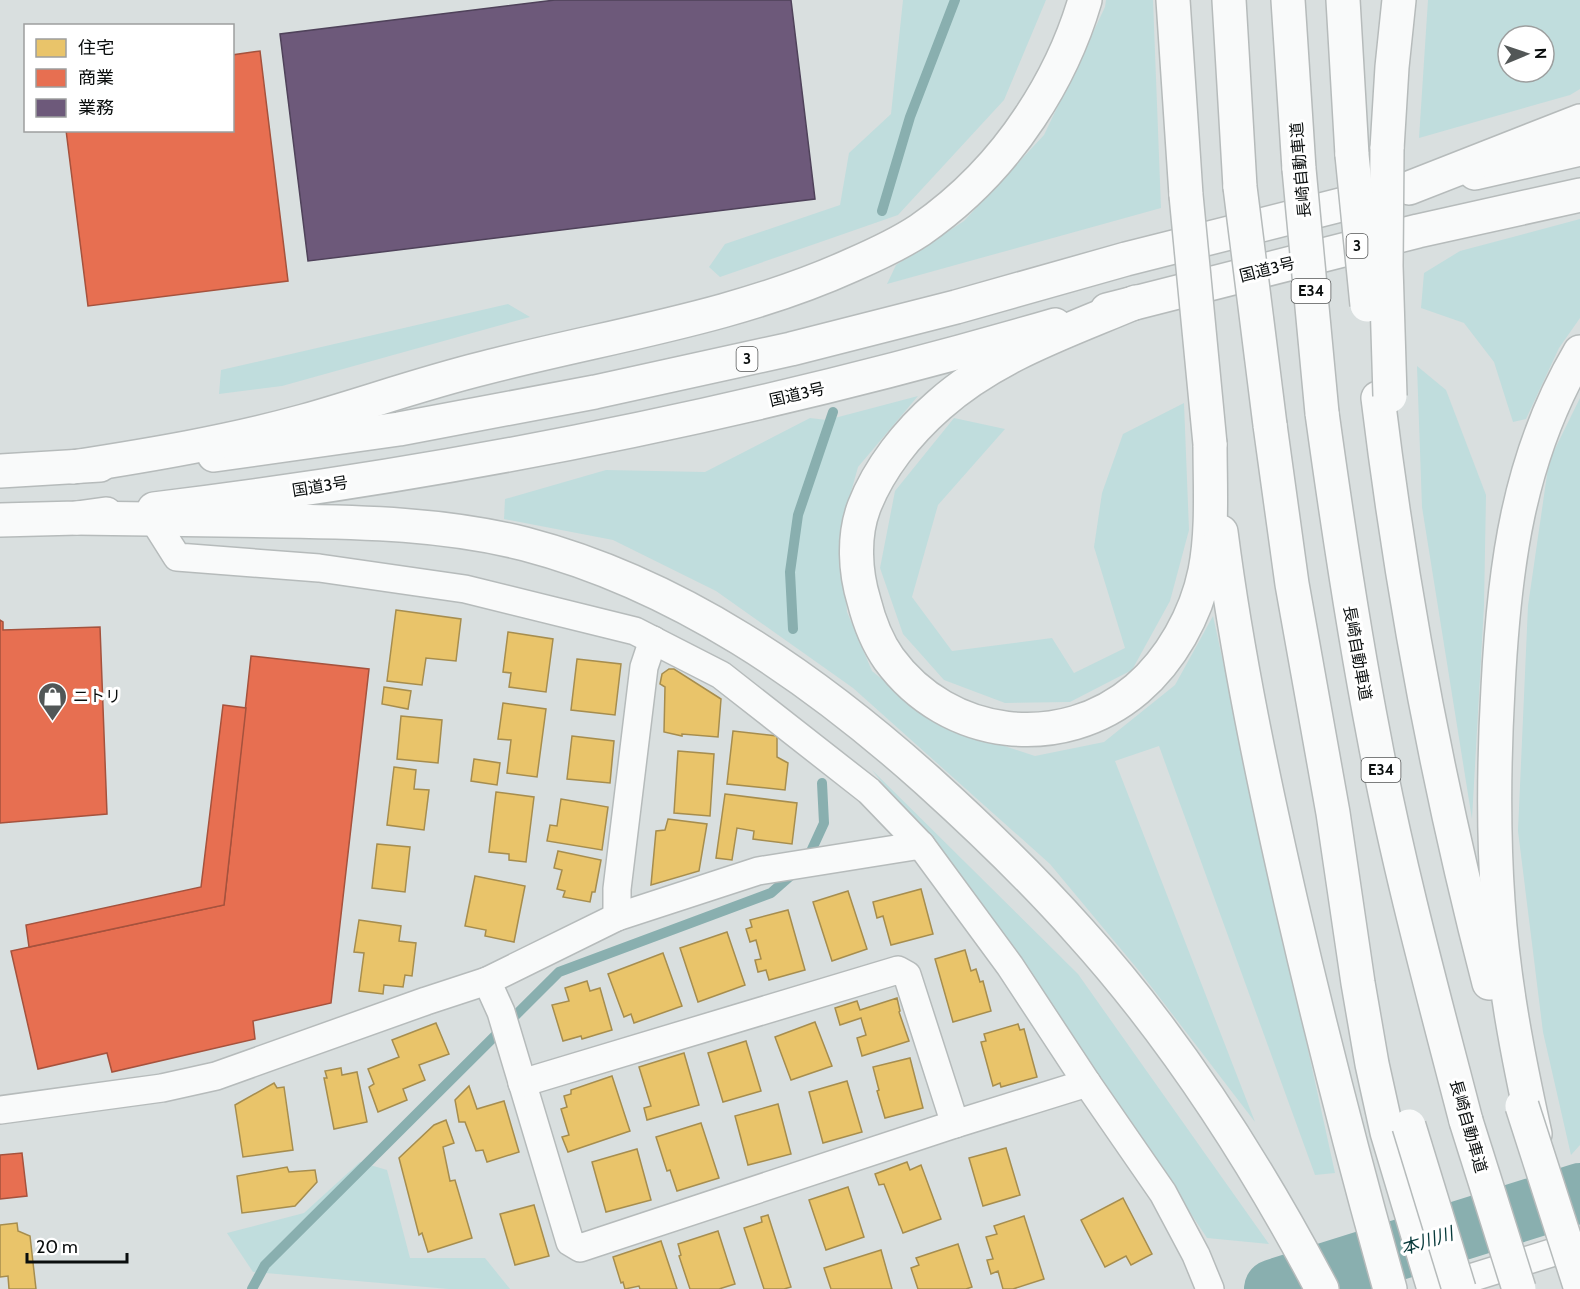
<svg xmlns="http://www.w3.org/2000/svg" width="1580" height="1289" viewBox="0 0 1580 1289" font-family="Cabin,'Noto Sans JP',sans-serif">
  <rect width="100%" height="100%" fill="#d9dfdf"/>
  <g fill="#c0dddd" fill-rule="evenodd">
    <polygon points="903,0 1046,0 1004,100 898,215 720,277 709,267 725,244 840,205 849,153 891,114"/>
    <polygon points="1106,0 1153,0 1161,208 887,284 896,265 964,221 1044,135 1105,7"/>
    <path d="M1428,0H1580V89L1570,95L1419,138ZM1508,36H1544V72H1508Z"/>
    <polygon points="1580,219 1580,318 1559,348 1526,419 1513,422 1494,362 1464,323 1421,308 1424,273 1460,251"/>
    <polygon points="508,304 530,317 282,386 219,394 221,370"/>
    <polygon points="1417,366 1446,390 1486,495 1484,605 1472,819 1422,507"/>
    <polygon points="918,396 858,467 841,528 847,612 872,671 935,723 1035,756 1104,742 1175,685 1213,616 1335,1173 1315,1175 1159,746 1115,761 1255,1122 1140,972 1050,864 853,688 716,591 613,540 504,519 505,499 606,470 705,472 810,418 827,420"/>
    <polygon points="1580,398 1580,1145 1571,1155 1543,1032 1518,831 1528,606 1549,461"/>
    <polygon points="1184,403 1189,530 1170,601 1132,670 1070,702 1005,703 944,680 903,634 880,568 895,491 954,418 1005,429 938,505 912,597 952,651 1052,638 1074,673 1125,648 1094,547 1102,493 1123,434"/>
    <polygon points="872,770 1078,974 1269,1244 1207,1238 1021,959"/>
    <polygon points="360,1162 387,1170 410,1258 485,1258 510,1289 449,1289 253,1272 227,1233 304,1213"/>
  </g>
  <g fill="#e9c46a" stroke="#a68d4e" stroke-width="1.5">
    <polygon points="396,610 461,619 456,661 426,658 422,685 387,681"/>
    <polygon points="508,632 553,639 546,692 509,687 511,673 503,672"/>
    <polygon points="577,659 621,664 615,715 571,710"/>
    <polygon points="669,669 674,669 721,699 718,737 682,734 682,736 664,732 665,687 660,684 662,674"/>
    <polygon points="384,687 411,691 408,709 382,704"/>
    <polygon points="503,703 546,709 537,777 507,773 511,740 498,739"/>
    <polygon points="401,716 442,720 438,763 397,759"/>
    <polygon points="733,731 777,736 777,757 788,763 785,790 727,784"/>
    <polygon points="572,736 614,741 610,783 567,779"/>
    <polygon points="678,751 714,754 710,816 674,813"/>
    <polygon points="474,759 500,763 497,785 471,781"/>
    <polygon points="394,767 416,770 414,789 429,790 424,830 387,825"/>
    <polygon points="496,792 534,797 526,862 509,860 509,854 489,852"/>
    <polygon points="725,794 797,803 792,844 753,839 754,831 737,828 732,860 716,858"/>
    <polygon points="561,799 608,807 602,850 547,841 550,825 557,826"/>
    <polygon points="668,819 707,824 699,871 651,885 656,831 665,830"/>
    <polygon points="377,844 410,847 405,892 372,888"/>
    <polygon points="558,851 601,860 595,892 592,892 590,902 563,897 565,891 557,889 562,870 554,868"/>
    <polygon points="475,876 525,886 514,942 485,936 486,930 465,926"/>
    <polygon points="921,889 933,934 891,945 883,916 877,918 873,902"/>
    <polygon points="848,891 867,949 832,961 813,902"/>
    <polygon points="788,910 805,970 769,980 766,970 758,972 755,960 761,959 756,940 750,942 746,929 752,927 750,920"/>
    <polygon points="359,920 401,926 399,941 416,943 412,976 405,975 403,987 384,985 383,994 359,991 364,953 354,952"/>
    <polygon points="727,932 745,985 698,1002 680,948"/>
    <polygon points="965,950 971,971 976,969 980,982 983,981 991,1011 953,1022 935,959"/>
    <polygon points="663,953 682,1006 634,1023 631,1014 624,1017 608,974"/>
    <polygon points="587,981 590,991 600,988 612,1030 582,1039 581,1036 563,1041 552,1005 569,1001 565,988"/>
    <polygon points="897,998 900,1011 899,1012 909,1041 862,1056 857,1038 866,1035 861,1018 840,1025 835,1008 857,1001 860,1010"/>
    <polygon points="815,1022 832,1066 791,1080 775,1037"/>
    <polygon points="436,1023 449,1054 419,1065 425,1080 403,1089 407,1100 378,1112 369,1087 374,1084 368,1069 399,1057 392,1040"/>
    <polygon points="1018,1024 1020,1030 1024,1029 1037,1077 1001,1087 1000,1083 993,1086 981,1042 986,1041 984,1034"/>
    <polygon points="746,1041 761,1091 723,1102 708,1053"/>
    <polygon points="684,1053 699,1105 647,1120 644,1108 651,1106 639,1067"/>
    <polygon points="910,1058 923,1108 885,1118 877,1091 879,1090 873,1067"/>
    <polygon points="341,1068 342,1075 357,1072 367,1122 334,1129 324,1078 327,1078 325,1071"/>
    <polygon points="612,1076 630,1131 568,1152 562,1137 569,1135 561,1109 567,1107 564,1096 571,1094 571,1090"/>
    <polygon points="847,1081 862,1132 823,1143 809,1092"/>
    <polygon points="274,1083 277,1088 284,1087 293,1150 243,1157 235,1105"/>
    <polygon points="469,1086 477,1109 504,1101 519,1152 487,1162 483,1150 476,1151 465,1122 459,1122 455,1100"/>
    <polygon points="778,1104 791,1154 748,1165 735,1116"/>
    <polygon points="446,1120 454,1143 443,1147 450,1181 455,1180 472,1238 428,1252 422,1233 419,1235 399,1158 434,1125"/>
    <polygon points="701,1123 719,1178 677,1191 670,1170 667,1171 656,1137"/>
    <polygon points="1006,1148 1020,1195 983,1206 969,1158"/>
    <polygon points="637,1149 651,1200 606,1212 592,1162"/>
    <polygon points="907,1162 910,1170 921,1165 941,1219 903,1233 884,1184 879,1185 875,1174"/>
    <polygon points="287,1167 289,1172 315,1170 317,1182 295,1206 242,1213 237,1176"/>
    <polygon points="848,1187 864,1237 826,1250 809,1200"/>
    <polygon points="1123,1198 1152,1254 1131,1265 1126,1256 1105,1267 1081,1220"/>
    <polygon points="534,1205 549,1256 515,1265 500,1214"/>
    <polygon points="768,1215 791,1287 784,1289 764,1289 744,1228 762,1222 761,1217"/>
    <polygon points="1024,1216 1044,1279 1013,1289 1003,1289 998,1271 991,1274 987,1260 993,1259 986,1237 997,1234 994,1226"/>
    <polygon points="17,1223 18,1231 30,1236 36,1289 9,1289 8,1276 0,1277 0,1225"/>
    <polygon points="718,1231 735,1284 719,1289 690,1289 679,1256 681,1255 678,1244"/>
    <polygon points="661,1241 677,1289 640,1289 639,1286 625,1289 623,1282 621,1283 613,1257"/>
    <polygon points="958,1244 972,1287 966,1289 918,1289 911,1268 919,1265 916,1258"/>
    <polygon points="881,1250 892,1289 831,1289 824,1268"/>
  </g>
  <g fill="#e76f51" stroke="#a5523d" stroke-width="1.5">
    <polygon points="260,51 288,281 88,306 66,130 232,130 232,55"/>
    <polygon points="0,620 3,622 3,630 100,627 107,814 0,823"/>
    <polygon points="251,656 369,669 331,1003 253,1021 255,1039 112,1072 107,1053 38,1069 11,951 224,905"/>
    <polygon points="223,705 246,708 224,905 29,947 26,925 201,887"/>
    <polygon points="22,1153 27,1196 0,1199 0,1155"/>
  </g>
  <polygon fill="#6d597a" stroke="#4f425a" stroke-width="1.5" points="555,0 791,0 815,199 308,261 280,34"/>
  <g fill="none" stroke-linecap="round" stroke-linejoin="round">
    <g stroke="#89afaf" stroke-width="10">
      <polyline points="882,211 910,117 955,0"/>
      <polyline points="793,629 790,572 798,515 833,412"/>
      <polyline points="807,860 824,823 822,783"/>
      <polyline points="252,1289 265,1265 559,972 771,893 796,871"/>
    </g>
    <polyline stroke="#89afaf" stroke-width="60" points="1274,1289 1580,1193"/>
    <defs>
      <g id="minor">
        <polyline points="153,519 177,557 319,568 465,589 635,631 721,675 869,791 921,845"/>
        <polyline points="617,917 617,889 644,667 653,640"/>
        <polyline points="487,981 501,1012 570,1242 580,1248 955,1124 1087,1083"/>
        <polyline points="522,1083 898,970 907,975 955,1124"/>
        <polyline points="0,1110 162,1088 216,1076 426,1001 487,981 617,917 758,871 921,845 1010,966 1087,1083 1163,1193 1196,1255 1210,1289"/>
        <polyline points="1438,1288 1580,1244"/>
      </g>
      <g id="trunk">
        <polyline points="1475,173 1580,149"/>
        <polyline points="1107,310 1418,231 1580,195"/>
        <polyline points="214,455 399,429 595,392 791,349 956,307 1126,259 1384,194"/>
        <polyline points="0,471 100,465"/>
        <path d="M154,509C459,472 761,411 1055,325"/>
        <polyline points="0,520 77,518 106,514"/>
      </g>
      <g id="motorway">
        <polyline points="1173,0 1186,195"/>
        <polyline points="1229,0 1240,187"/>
        <polyline points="1288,0 1299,169"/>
        <polyline points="1343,0 1352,155"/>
        <polyline points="1387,149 1392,67 1399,0"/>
        <polyline points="1409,188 1580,121"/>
        <path d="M1136,302C1068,331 995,355 939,405C908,432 879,468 864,507C853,536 855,572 864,601C869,621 877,642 889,659C948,740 1062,753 1137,689C1171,660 1196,615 1205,571C1213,530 1210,486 1210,444"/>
        <path d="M1378,398C1402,594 1439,791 1489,983"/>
        <path d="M1322,413C1337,521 1353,629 1374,737C1398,866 1433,994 1466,1121"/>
        <polyline points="1270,425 1292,584 1333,813 1358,983 1372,1064 1387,1132 1434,1289"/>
        <path d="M73,467C150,455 228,442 304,421C364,404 423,383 484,368C607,336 735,318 852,265C875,255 899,244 920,230C963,200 1001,161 1030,117C1054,81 1073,41 1085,0"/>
        <path d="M77,518C146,519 214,520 282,521C363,522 446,524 525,544C678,584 812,677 928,781C981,829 1032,878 1079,931C1176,1038 1255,1162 1322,1289"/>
        <path d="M1221,532C1237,656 1263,779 1291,902C1321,1032 1354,1161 1390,1289"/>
        <path d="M1535,1134C1518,1057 1503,980 1498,901C1493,830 1494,759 1498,688C1504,568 1518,457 1580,352"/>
      </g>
    </defs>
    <use href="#minor" stroke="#b6bbbb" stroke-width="30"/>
    <use href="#trunk" stroke="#b6bbbb" stroke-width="36"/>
    <use href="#motorway" stroke="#b6bbbb" stroke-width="36"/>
    <use href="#minor" stroke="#f9fafa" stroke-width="27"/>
    <use href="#trunk" stroke="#f9fafa" stroke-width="33"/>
    <use href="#motorway" stroke="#f9fafa" stroke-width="33"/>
    <defs>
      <g id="motorway-bridge">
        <polyline points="1387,149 1386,266 1390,396"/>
        <polyline points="1352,155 1367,305"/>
        <polyline points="1299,169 1322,413"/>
        <polyline points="1240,187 1270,425"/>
        <polyline points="1186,195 1210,444"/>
        <polyline points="1522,1106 1580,1286"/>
        <polyline points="1466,1121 1519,1289"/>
        <polyline points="1409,1126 1459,1289"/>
      </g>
    </defs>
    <use href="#motorway-bridge" stroke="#b6bbbb" stroke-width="36" stroke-linecap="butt"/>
    <use href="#motorway-bridge" stroke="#f9fafa" stroke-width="33"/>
  </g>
  <defs>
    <symbol id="shop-pin" viewBox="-11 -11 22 30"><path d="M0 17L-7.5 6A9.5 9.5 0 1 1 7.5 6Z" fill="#525757" stroke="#fff"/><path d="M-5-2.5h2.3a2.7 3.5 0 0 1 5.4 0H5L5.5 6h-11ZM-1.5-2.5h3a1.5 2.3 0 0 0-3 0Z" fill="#fff"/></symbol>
  </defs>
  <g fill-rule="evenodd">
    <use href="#shop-pin" x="36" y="680" width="33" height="45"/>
  </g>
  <g text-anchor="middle" stroke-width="6" stroke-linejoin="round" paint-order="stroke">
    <g fill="#fff" stroke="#545656" stroke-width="1.5">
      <rect x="1346.5" y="234" width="21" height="24" rx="4.5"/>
      <rect x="1291.5" y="279" width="39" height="24" rx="4.5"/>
      <rect x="736.5" y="347" width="21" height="24" rx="4.5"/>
      <rect x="1361.5" y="758" width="39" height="24" rx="4.5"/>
    </g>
    <g font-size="15" font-weight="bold" fill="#0a0e0e">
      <text x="1357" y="251">3</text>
      <text x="1311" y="296">E34</text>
      <text x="747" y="364">3</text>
      <text x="1381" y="775">E34</text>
    </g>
    <g font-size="16" fill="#0a0e0e" stroke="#fff">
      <text transform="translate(1300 170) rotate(-95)" y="6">長崎自動車道</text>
      <text transform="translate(1267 269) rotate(-14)" y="6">国道3号</text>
      <text transform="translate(797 394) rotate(-13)" y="6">国道3号</text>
      <text transform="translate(320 486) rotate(-9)" y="6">国道3号</text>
      <text transform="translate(1358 653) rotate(80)" y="6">長崎自動車道</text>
      <text transform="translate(1469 1126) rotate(74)" y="6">長崎自動車道</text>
    </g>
    <g font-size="16" fill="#0a0e0e" stroke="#fff" text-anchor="start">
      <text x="73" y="702">ニトリ</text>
    </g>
    <g font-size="18" font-style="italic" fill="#06393a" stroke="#fff">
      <text transform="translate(1427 1241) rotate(-17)" y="6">本川川</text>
    </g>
  </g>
  <rect x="24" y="24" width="210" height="108" fill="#ffffff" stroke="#9d9f9f" stroke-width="1.5"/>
  <rect x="36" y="39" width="30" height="18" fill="#e9c46a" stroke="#9d9f9f" stroke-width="1.5"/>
  <text x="78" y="54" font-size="18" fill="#0a0e0e">住宅</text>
  <rect x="36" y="69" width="30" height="18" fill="#e76f51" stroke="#9d9f9f" stroke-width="1.5"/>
  <text x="78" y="84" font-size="18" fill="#0a0e0e">商業</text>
  <rect x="36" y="99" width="30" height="18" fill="#6d597a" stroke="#9d9f9f" stroke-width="1.5"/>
  <text x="78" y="114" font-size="18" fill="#0a0e0e">業務</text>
  <g transform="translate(1526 54) rotate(88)"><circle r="28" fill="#ffffff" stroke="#9d9f9f" stroke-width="1.5"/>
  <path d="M0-4.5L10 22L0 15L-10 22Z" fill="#525757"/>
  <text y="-9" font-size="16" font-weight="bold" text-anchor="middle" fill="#0a0e0e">N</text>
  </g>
  <path d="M27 1253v9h100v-9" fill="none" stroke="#0a0e0e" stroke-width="3"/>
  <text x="36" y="1253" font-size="18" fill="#0a0e0e" stroke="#ffffff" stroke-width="4.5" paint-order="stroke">20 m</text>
</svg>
